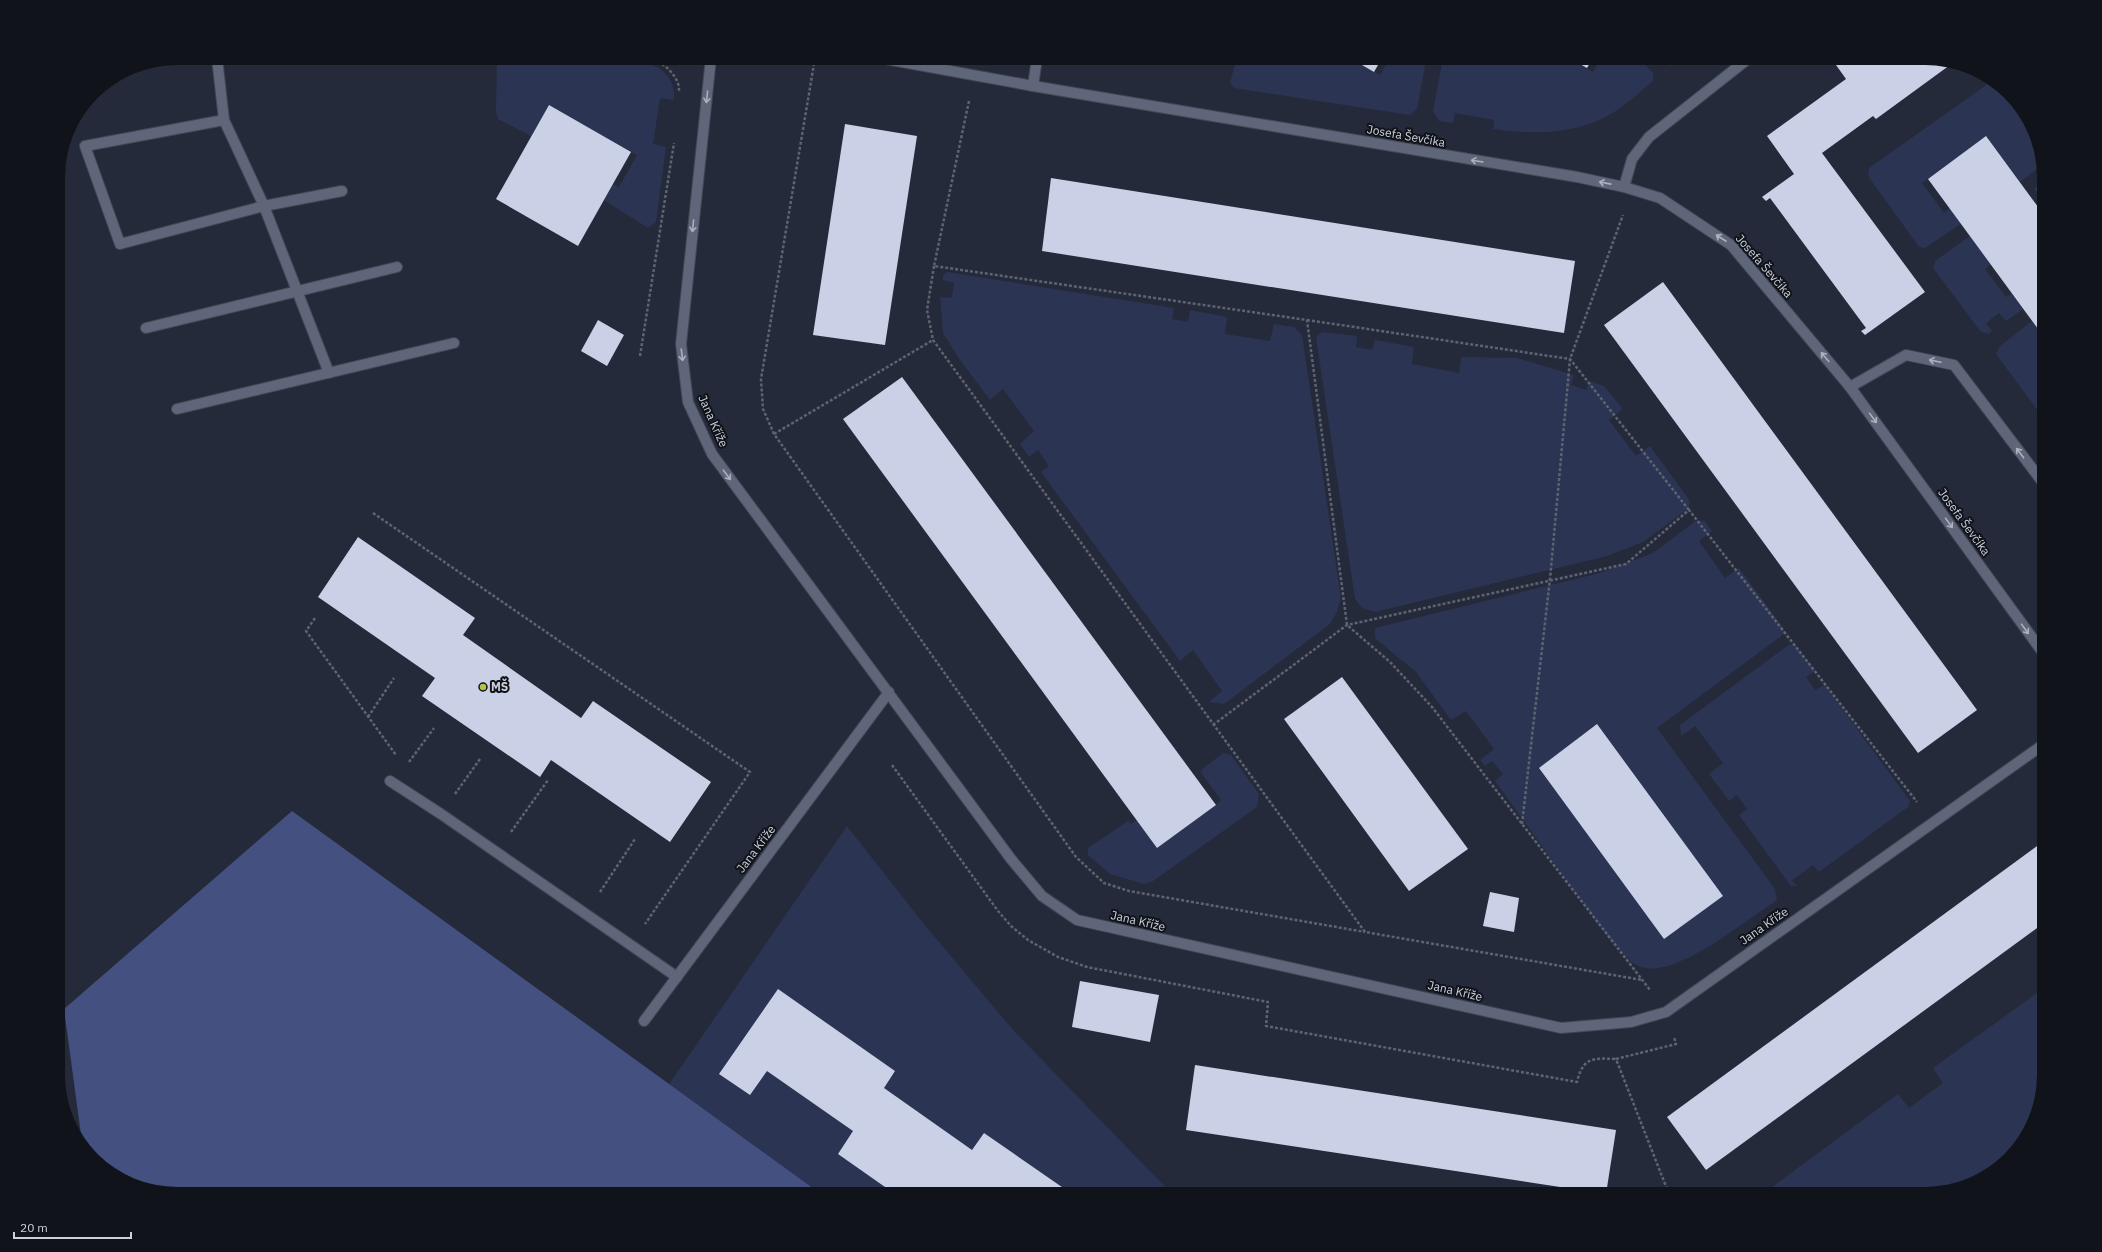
<svg xmlns="http://www.w3.org/2000/svg" width="2102" height="1252" viewBox="0 0 2102 1252" font-family="'IBM Plex Sans',sans-serif">
  <rect width="100%" height="100%" fill="#252a3a"/>
  <g fill="#2b3453">
    <path d="M497,58C530,58 636,51 660,69C671,77 675,87 674,100L660,98L653,144L666,147L656,222L648,228L604,200L613,184L619,187L637,155L631,152L531,136L498,119L496,112Z"/>
    <polygon points="1237,58 1350,58 1380,75 1390,58 1425,58 1426,60 1417,109 1410,115 1234,88 1230,82"/>
    <path d="M1443,58H1569L1593,72L1601,58H1639L1653,73V81C1636,95 1619,112 1599,120C1564,135 1530,134 1493,129L1494,120L1455,113L1453,123L1439,121L1433,111Z"/>
    <polygon points="1658,58 1679,58 1671,66 1665,65"/>
    <polygon points="1992,81 2028,117 2042,165 2020,182 1986,136 1922,183 1944,213 1950,208 1961,224 1925,248 1919,247 1868,176 1869,168"/>
    <polygon points="2044,181 2044,202 2034,189"/>
    <polygon points="1970,236 1991,264 1985,269 2006,297 2012,294 2023,309 2006,321 1999,313 1986,323 1992,331 1989,334 1981,332 1933,268 1935,261"/>
    <polygon points="947,272 1174,308 1172,319 1188,322 1190,310 1227,317 1225,334 1270,341 1274,324 1294,327 1302,335 1341,598 1337,612 1330,624 1224,704 1209,702 1222,691 1193,650 1180,661 1041,472 1049,466 1038,450 1029,457 1020,444 1034,431 1003,389 990,400 960,360 943,333 940,297 952,298 954,283 943,280 943,276"/>
    <polygon points="2032,321 2044,337 2044,419 1996,354 2000,346"/>
    <polygon points="1322,332 1357,336 1356,347 1372,350 1375,340 1414,347 1412,364 1459,373 1461,357 1517,358 1574,375 1571,385 1586,390 1590,381 1604,386 1623,409 1609,420 1636,456 1650,446 1690,501 1688,509 1643,542 1607,556 1375,612 1362,608 1355,599 1316,337"/>
    <polygon points="1697,520 1705,521 1712,531 1699,541 1725,578 1739,568 1784,629 1784,634 1657,728 1775,889 1777,900 1715,943 1688,958 1669,966 1652,969 1641,967 1631,962 1607,936 1495,781 1503,774 1492,761 1485,766 1480,760 1494,749 1466,711 1451,720 1416,672 1375,638 1375,628 1600,573 1653,553"/>
    <polygon points="1790,644 1795,645 1815,671 1806,677 1815,690 1825,685 1910,801 1908,807 1819,872 1813,865 1792,880 1797,886 1791,886 1739,815 1747,809 1737,795 1729,801 1709,774 1723,763 1695,726 1681,736 1680,725"/>
    <polygon points="1223,753 1231,755 1259,794 1257,807 1153,881 1144,884 1110,874 1088,855 1088,848 1128,821 1131,824 1137,820 1157,847 1216,805 1221,800 1200,771"/>
    <polygon points="847,826 923,923 1014,1031 1172,1194 809,1194 663,1093"/>
    <polygon points="2044,988 2044,1075 2028,1135 1984,1178 1925,1194 1771,1194 1768,1190 1898,1094 1909,1108 1943,1083 1933,1068"/>
  </g>
  <polygon fill="#435080" points="292,811 821,1194 177,1194 117,1178 82,1142 64,1009"/>
  <g fill="#cad1e7">
    <polygon points="1350,58 1382,58 1374,72"/>
    <polygon points="1569,58 1593,58 1587,68"/>
    <polygon points="1831,58 1925,58 1950,65 1876,119 1873,116 1822,153 1925,292 1865,335 1861,331 1866,328 1770,198 1766,201 1762,197 1794,174 1767,136 1846,79"/>
    <polygon points="549,105 631,152 578,246 496,199"/>
    <polygon points="845,124 917,136 885,345 813,335"/>
    <polygon points="1986,136 2044,215 2044,337 1928,179"/>
    <polygon points="1051,178 1575,261 1564,333 1042,251"/>
    <polygon points="1663,282 1977,710 1918,753 1604,325"/>
    <polygon points="598,320 624,335 607,366 581,351"/>
    <polygon points="902,377 1216,805 1157,848 843,419"/>
    <polygon points="358,537 475,618 463,635 581,718 593,701 711,782 670,842 551,760 540,777 422,696 435,678 318,597"/>
    <polygon points="1342,677 1468,849 1409,891 1284,719"/>
    <polygon points="1597,724 1723,896 1664,939 1539,768"/>
    <polygon points="2044,841 2044,923 1706,1170 1667,1117"/>
    <polygon points="1490,892 1519,898 1514,932 1483,926"/>
    <polygon points="1080,981 1159,995 1150,1042 1072,1027"/>
    <polygon points="778,989 895,1071 884,1088 972,1150 984,1133 1072,1194 944,1194 942,1192 908,1194 901,1189 895,1194 838,1154 853,1131 767,1071 750,1095 719,1074"/>
    <polygon points="1195,1065 1616,1130 1606,1194 1186,1130"/>
  </g>
  <g fill="none" stroke-linecap="round" stroke-linejoin="round">
    <defs>
      <g id="service">
        <polyline points="217,58 224,120 264,206 329,373"/>
        <polyline points="1033,86 1037,58"/>
        <polyline points="224,120 85,146 120,244 264,206 342,191"/>
        <polyline points="1624,187 1632,159 1649,137 1749,58"/>
        <polyline points="146,328 397,267"/>
        <polyline points="177,409 454,343"/>
        <polyline points="390,781 441,814 677,977"/>
      </g>
      <g id="minor">
        <polyline points="711,58 681,344 688,402 712,454 1011,859 1042,896 1077,920 1561,1028 1631,1022 1666,1012 2044,744"/>
        <polyline points="880,58 1033,86 1577,177 1624,187 1660,198 1731,245 1850,387 2044,654"/>
        <polyline points="1850,387 1906,355 1954,365 2044,484"/>
        <polyline points="644,1021 889,692"/>
      </g>
    </defs>
    <use href="#service" stroke="#434755" stroke-width="12"/>
    <use href="#minor" stroke="#434755" stroke-width="12"/>
    <g stroke="#5e6371" stroke-width="2.5" stroke-dasharray="3 2" stroke-linecap="butt">
      <path d="M654,58C664,64 680,77 679,91"/>
      <polyline points="815,58 761,379 763,409 774,434 1076,857 1104,883 1129,891 1365,932"/>
      <polyline points="969,101 934,266 1307,320 1347,625 1390,662 1432,707 1650,990"/>
      <polyline points="934,266 927,310 933,340 1365,932 1642,980"/>
      <polyline points="1307,320 1570,359 1689,510"/>
      <polyline points="640,356 674,143"/>
      <polyline points="774,434 933,340"/>
      <polyline points="373,513 750,772 645,924"/>
      <polyline points="315,618 306,631 396,755"/>
      <polyline points="368,717 394,678"/>
      <polyline points="1213,725 1347,625 1626,564 1689,510 1917,802"/>
      <polyline points="409,762 434,728"/>
      <path d="M892,765L998,911L1011,926L1028,940L1058,957L1087,967L1268,1002L1266,1026L1577,1082C1583,1057 1593,1058 1616,1059"/>
      <polyline points="455,794 480,759"/>
      <polyline points="1522,824 1550,579 1570,359 1623,215"/>
      <polyline points="511,832 548,780"/>
      <polyline points="600,892 635,839"/>
      <polyline points="1669,1194 1616,1059 1676,1044 1674,1037"/>
    </g>
    <use href="#service" stroke="#5f6679" stroke-width="10"/>
    <use href="#minor" stroke="#5f6679" stroke-width="10"/>
  </g>
  <defs><path id="oneway-shaft" d="M-6 0H5M1.5-3L5.5 0L1.5 3" fill="none" stroke-width="1.6" stroke-linecap="round" stroke-linejoin="round"/></defs>
  <g stroke="#acb1be">
    <use href="#oneway-shaft" transform="translate(707 97) rotate(96)"/>
    <use href="#oneway-shaft" transform="translate(1477 161) rotate(-171)"/>
    <use href="#oneway-shaft" transform="translate(1605 183) rotate(-169)"/>
    <use href="#oneway-shaft" transform="translate(693 226) rotate(96)"/>
    <use href="#oneway-shaft" transform="translate(1721 238) rotate(-147)"/>
    <use href="#oneway-shaft" transform="translate(682 355) rotate(83)"/>
    <use href="#oneway-shaft" transform="translate(1825 357) rotate(-130)"/>
    <use href="#oneway-shaft" transform="translate(1935 361) rotate(-168)"/>
    <use href="#oneway-shaft" transform="translate(1873 418) rotate(54)"/>
    <use href="#oneway-shaft" transform="translate(2020 453) rotate(-127)"/>
    <use href="#oneway-shaft" transform="translate(727 475) rotate(53)"/>
    <use href="#oneway-shaft" transform="translate(1949 523) rotate(54)"/>
    <use href="#oneway-shaft" transform="translate(2025 629) rotate(54)"/>
  </g>
  <circle fill="#b5c249" stroke="#10131a" stroke-width="1.5" cx="483" cy="687" r="4"/>
  <g text-anchor="middle" stroke-width="4" stroke-linejoin="round" paint-order="stroke">
    <g font-size="12" fill="#cdd1dc" stroke="#10131a">
      <text transform="translate(1406 136) rotate(10)" y="4">Josefa Ševčíka</text>
      <text transform="translate(1764 266) rotate(49)" y="4">Josefa Ševčíka</text>
      <text transform="translate(713 421) rotate(66)" y="4">Jana Kříže</text>
      <text transform="translate(1964 522) rotate(54)" y="4">Josefa Ševčíka</text>
      <text transform="translate(756 849) rotate(-53)" y="4">Jana Kříže</text>
      <text transform="translate(1138 921) rotate(13)" y="4">Jana Kříže</text>
      <text transform="translate(1764 926) rotate(-35)" y="4">Jana Kříže</text>
      <text transform="translate(1455 991) rotate(13)" y="4">Jana Kříže</text>
    </g>
    <g font-size="12" font-weight="bold" fill="#cdd1dc" stroke="#10131a" text-anchor="start">
      <text x="491" y="691">MŠ</text>
    </g>
  </g>
  <path d="M0 0H2102V1252H0ZM177 65H1925A112 112 0 0 1 2037 177V1075A112 112 0 0 1 1925 1187H177A112 112 0 0 1 65 1075V177A112 112 0 0 1 177 65Z" fill="#10131a" fill-rule="evenodd"/>
  <path d="M14 1232v6h117v-6" fill="none" stroke="#cdd1dc" stroke-width="2"/>
  <text x="20" y="1232" font-size="12" fill="#cdd1dc" stroke="#10131a" stroke-width="3" paint-order="stroke">20 m</text>
</svg>
